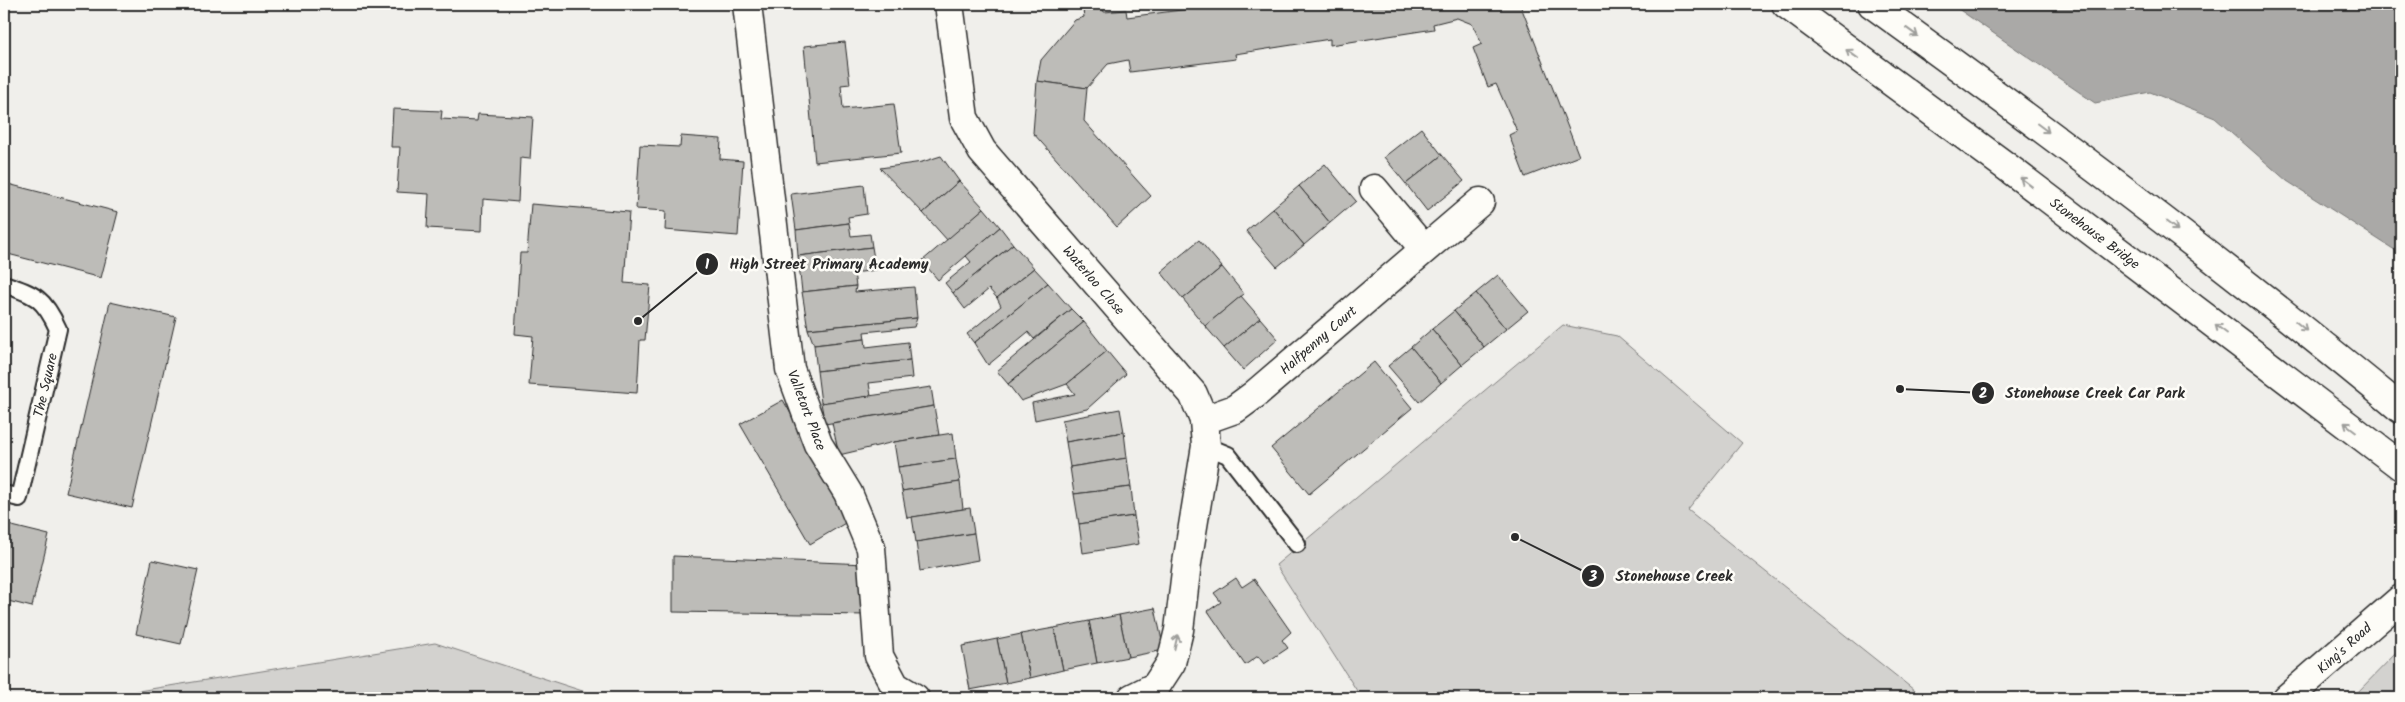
<svg xmlns="http://www.w3.org/2000/svg" width="2405" height="702" viewBox="0 0 2405 702" font-family="Kalam,sans-serif">
  <rect width="100%" height="100%" fill="#f0efeb"/>
  <filter id="ink" filterUnits="userSpaceOnUse"><feTurbulence type="fractalNoise" baseFrequency=".02" numOctaves="2"/><feDisplacementMap in="SourceGraphic" scale="10" xChannelSelector="R" yChannelSelector="G"/><feConvolveMatrix kernelMatrix="1 2 1 2 8 2 1 2 1" color-interpolation-filters="sRGB"/></filter>
  <g filter="url(#ink)">
    <g fill="#d3d2cf" stroke="#7f7e7d">
      <polygon points="1563,325 1617,336 1742,443 1688,510 1924,698 1347,698 1359,694 1276,565"/>
      <polygon points="435,643 604,698 95,698"/>
      <polygon points="2401,648 2401,698 2352,698"/>
    </g>
    <polygon fill="#aaa9a7" stroke="#777775" points="1951,4 2401,4 2401,254 2287,181 2215,118 2150,92 2095,103"/>
    <g fill="#bdbcb8" stroke="#2b2b2b">
      <polygon points="1228,4 1520,4 1579,156 1525,177 1509,135 1517,131 1496,84 1488,87 1473,48 1482,44 1472,24 1457,18 1433,24 1434,29 1330,45 1330,39 1235,54 1236,59 1130,72 1128,60 1108,64 1087,88 1037,81 1041,60 1075,20 1084,17 1083,10 1102,7 1104,12 1126,10 1127,17"/>
      <polygon points="845,42 850,84 841,85 843,109 894,104 901,153 815,162 804,46"/>
      <polygon points="1037,81 1087,88 1084,121 1151,196 1117,227 1033,133"/>
      <polygon points="393,109 442,111 441,119 477,121 478,114 533,117 530,159 520,158 518,202 483,199 482,231 427,228 429,194 397,192 400,147 391,147"/>
      <polygon points="1421,128 1442,155 1406,184 1384,157"/>
      <polygon points="681,136 721,139 720,159 743,161 738,236 665,230 666,211 636,209 640,145 680,147"/>
      <polygon points="1442,155 1464,181 1427,211 1406,184"/>
      <polygon points="941,156 959,181 923,213 880,168 922,162"/>
      <polygon points="1325,164 1356,201 1330,223 1299,186"/>
      <polygon points="959,181 984,208 948,241 923,213"/>
      <polygon points="4,183 118,212 101,278 4,253"/>
      <polygon points="864,185 867,214 848,217 849,223 796,230 791,194"/>
      <polygon points="1299,186 1330,223 1304,245 1273,208"/>
      <polygon points="531,204 629,212 624,283 650,285 645,340 640,340 637,393 529,385 533,336 515,334 520,253 527,253"/>
      <polygon points="984,208 1000,227 938,280 922,261"/>
      <polygon points="1273,208 1304,245 1277,267 1246,231"/>
      <polygon points="849,223 851,236 870,234 872,247 798,256 796,230"/>
      <polygon points="1000,227 1013,244 953,293 945,283 971,262 966,256"/>
      <polygon points="1199,240 1222,267 1183,299 1161,272"/>
      <polygon points="1013,244 1034,268 997,298 989,289 965,309 953,293"/>
      <polygon points="872,247 876,270 854,273 856,286 802,292 798,256"/>
      <polygon points="1222,267 1244,294 1205,326 1183,299"/>
      <polygon points="1034,268 1048,283 974,343 967,334 1001,306 997,298"/>
      <polygon points="1498,275 1528,311 1506,329 1476,293"/>
      <polygon points="1048,283 1071,309 1034,339 1028,332 988,365 974,343"/>
      <polygon points="856,286 855,292 914,287 917,318 808,329 802,292"/>
      <polygon points="1476,293 1506,329 1484,347 1454,311"/>
      <polygon points="1241,296 1260,318 1224,348 1205,326"/>
      <polygon points="110,302 176,317 132,508 66,493"/>
      <polygon points="1071,309 1084,322 1008,384 997,371"/>
      <polygon points="1454,311 1484,347 1462,365 1432,329"/>
      <polygon points="917,318 914,327 864,332 865,339 814,345 808,329"/>
      <polygon points="1260,318 1278,339 1243,370 1224,348"/>
      <polygon points="1084,322 1107,351 1067,384 1021,401 1008,384"/>
      <polygon points="1432,329 1462,365 1441,383 1411,347"/>
      <polygon points="865,339 866,347 908,342 910,360 817,371 814,345"/>
      <polygon points="1411,347 1441,383 1419,402 1388,366"/>
      <polygon points="1107,351 1126,374 1087,409 1035,420 1032,403 1075,394 1067,384"/>
      <polygon points="910,360 912,378 869,383 871,396 821,403 817,371"/>
      <polygon points="1374,362 1412,408 1309,494 1271,448"/>
      <polygon points="931,387 934,406 825,424 821,403"/>
      <polygon points="783,400 852,519 810,544 740,424"/>
      <polygon points="934,406 939,435 894,442 839,455 832,423"/>
      <polygon points="1120,409 1124,432 1066,442 1062,420"/>
      <polygon points="1124,432 1127,458 1070,467 1066,442"/>
      <polygon points="953,433 956,459 898,467 894,442"/>
      <polygon points="1127,458 1131,487 1074,494 1070,467"/>
      <polygon points="956,459 960,482 902,491 898,467"/>
      <polygon points="960,482 963,509 907,518 902,491"/>
      <polygon points="1131,487 1134,516 1079,524 1074,494"/>
      <polygon points="970,508 974,533 916,542 912,517"/>
      <polygon points="1134,516 1139,544 1083,553 1079,524"/>
      <polygon points="4,524 49,535 32,607 4,600"/>
      <polygon points="974,533 978,560 920,571 916,542"/>
      <polygon points="673,556 866,564 867,615 673,612"/>
      <polygon points="152,560 198,570 181,644 136,634"/>
      <polygon points="1236,578 1242,587 1254,579 1291,632 1282,640 1288,648 1264,664 1258,656 1245,665 1208,611 1221,602 1214,593"/>
      <polygon points="1155,608 1164,650 1128,657 1119,615"/>
      <polygon points="1119,615 1128,657 1097,663 1089,621"/>
      <polygon points="1089,621 1097,663 1063,670 1054,628"/>
      <polygon points="1054,628 1063,670 1030,678 1021,634"/>
      <polygon points="1021,634 1030,678 1006,683 997,639"/>
      <polygon points="997,639 1006,683 970,690 962,646"/>
    </g>
    <g fill="none" stroke-linecap="round" stroke-linejoin="round">
      <defs>
        <g id="lane">
          <path d="M4,284C36,295 44,298 58,329L19,498L4,494"/>
          <polyline points="1206,446 1228,455 1297,544"/>
        </g>
        <g id="street">
          <polyline points="747,4 790,369 818,444 848,493 871,548 879,656 895,686 915,698"/>
          <polyline points="949,4 964,118 982,151 1193,394 1204,420 1206,446 1187,563 1179,630 1171,663 1156,686 1132,698"/>
          <polyline points="1374,189 1424,249"/>
          <polyline points="1204,420 1235,409 1254,395 1480,202"/>
          <polyline points="2287,698 2401,599"/>
        </g>
        <g id="primary">
          <polyline points="1786,4 2007,167 2401,466"/>
          <path d="M1872,4C2052,134 2230,267 2401,409"/>
        </g>
      </defs>
      <use href="#lane" stroke="#2b2b2b" stroke-width="20"/>
      <use href="#street" stroke="#2b2b2b" stroke-width="31"/>
      <use href="#primary" stroke="#2b2b2b" stroke-width="31"/>
      <use href="#lane" stroke="#fdfcf7" stroke-width="16"/>
      <use href="#street" stroke="#fdfcf7" stroke-width="28"/>
      <use href="#primary" stroke="#fdfcf7" stroke-width="28"/>
    </g>
    <defs><path id="oneway-shaft" d="M-6 0H5M1.5-3L5.5 0L1.5 3" fill="none" stroke-width="1.6" stroke-linecap="round" stroke-linejoin="round" transform="scale(1.25)"/></defs>
    <g stroke="#9e9e9b">
      <use href="#oneway-shaft" transform="translate(1912 32) rotate(36)"/>
      <use href="#oneway-shaft" transform="translate(1852 54) rotate(-144)"/>
      <use href="#oneway-shaft" transform="translate(2043 128) rotate(37)"/>
      <use href="#oneway-shaft" transform="translate(2026 182) rotate(-143)"/>
      <use href="#oneway-shaft" transform="translate(2172 226) rotate(37)"/>
      <use href="#oneway-shaft" transform="translate(2301 326) rotate(40)"/>
      <use href="#oneway-shaft" transform="translate(2221 329) rotate(-143)"/>
      <use href="#oneway-shaft" transform="translate(2350 427) rotate(-143)"/>
      <use href="#oneway-shaft" transform="translate(1176 642) rotate(-77)"/>
    </g>
  </g>
  <g text-anchor="middle" stroke-width="5" stroke-linejoin="round" paint-order="stroke">
    <g font-size="14" fill="#2b2b2b" stroke="#fdfcf7">
      <text transform="translate(2095 233) rotate(37)" y="5">Stonehouse Bridge</text>
      <text transform="translate(1094 280) rotate(49)" y="5">Waterloo Close</text>
      <text transform="translate(1318 340) rotate(-41)" y="5">Halfpenny Court</text>
      <text transform="translate(45 385) rotate(-77)" y="5">The Square</text>
      <text transform="translate(807 410) rotate(69)" y="5">Valletort Place</text>
      <text transform="translate(2344 648) rotate(-42)" y="5">King's Road</text>
    </g>
  </g>
  <path fill="none" stroke="#2b2b2b" stroke-width="2" d="M638 321L707 264M1900 389L1983 393M1515 537L1593 576"/>
  <g fill="#2b2b2b" stroke="#fdfcf7" stroke-width="2">
    <circle cx="638" cy="321" r="5"/>
    <circle cx="1900" cy="389" r="5"/>
    <circle cx="1515" cy="537" r="5"/>
    <circle cx="707" cy="264" r="12"/>
    <circle cx="1983" cy="393" r="12"/>
    <circle cx="1593" cy="576" r="12"/>
  </g>
  <g font-size="15" text-anchor="middle" font-weight="bold" fill="#fff">
    <text x="707" y="269">1</text>
    <text x="1983" y="398">2</text>
    <text x="1593" y="581">3</text>
  </g>
  <g font-size="15" text-anchor="middle" font-weight="bold" fill="#2b2b2b" stroke="#fdfcf7" stroke-width="5" stroke-linejoin="round" paint-order="stroke">
    <text x="829" y="269">High Street Primary Academy</text>
    <text x="2095" y="398">Stonehouse Creek Car Park</text>
    <text x="1674" y="581">Stonehouse Creek</text>
  </g>
  <rect width="2405" height="702" fill="none" stroke="#fdfcf7" stroke-width="20"/>
  <rect x="10" y="10" width="2385" height="682" fill="none" stroke="#2b2b2b" stroke-width="2" filter="url(#ink)"/>
</svg>
